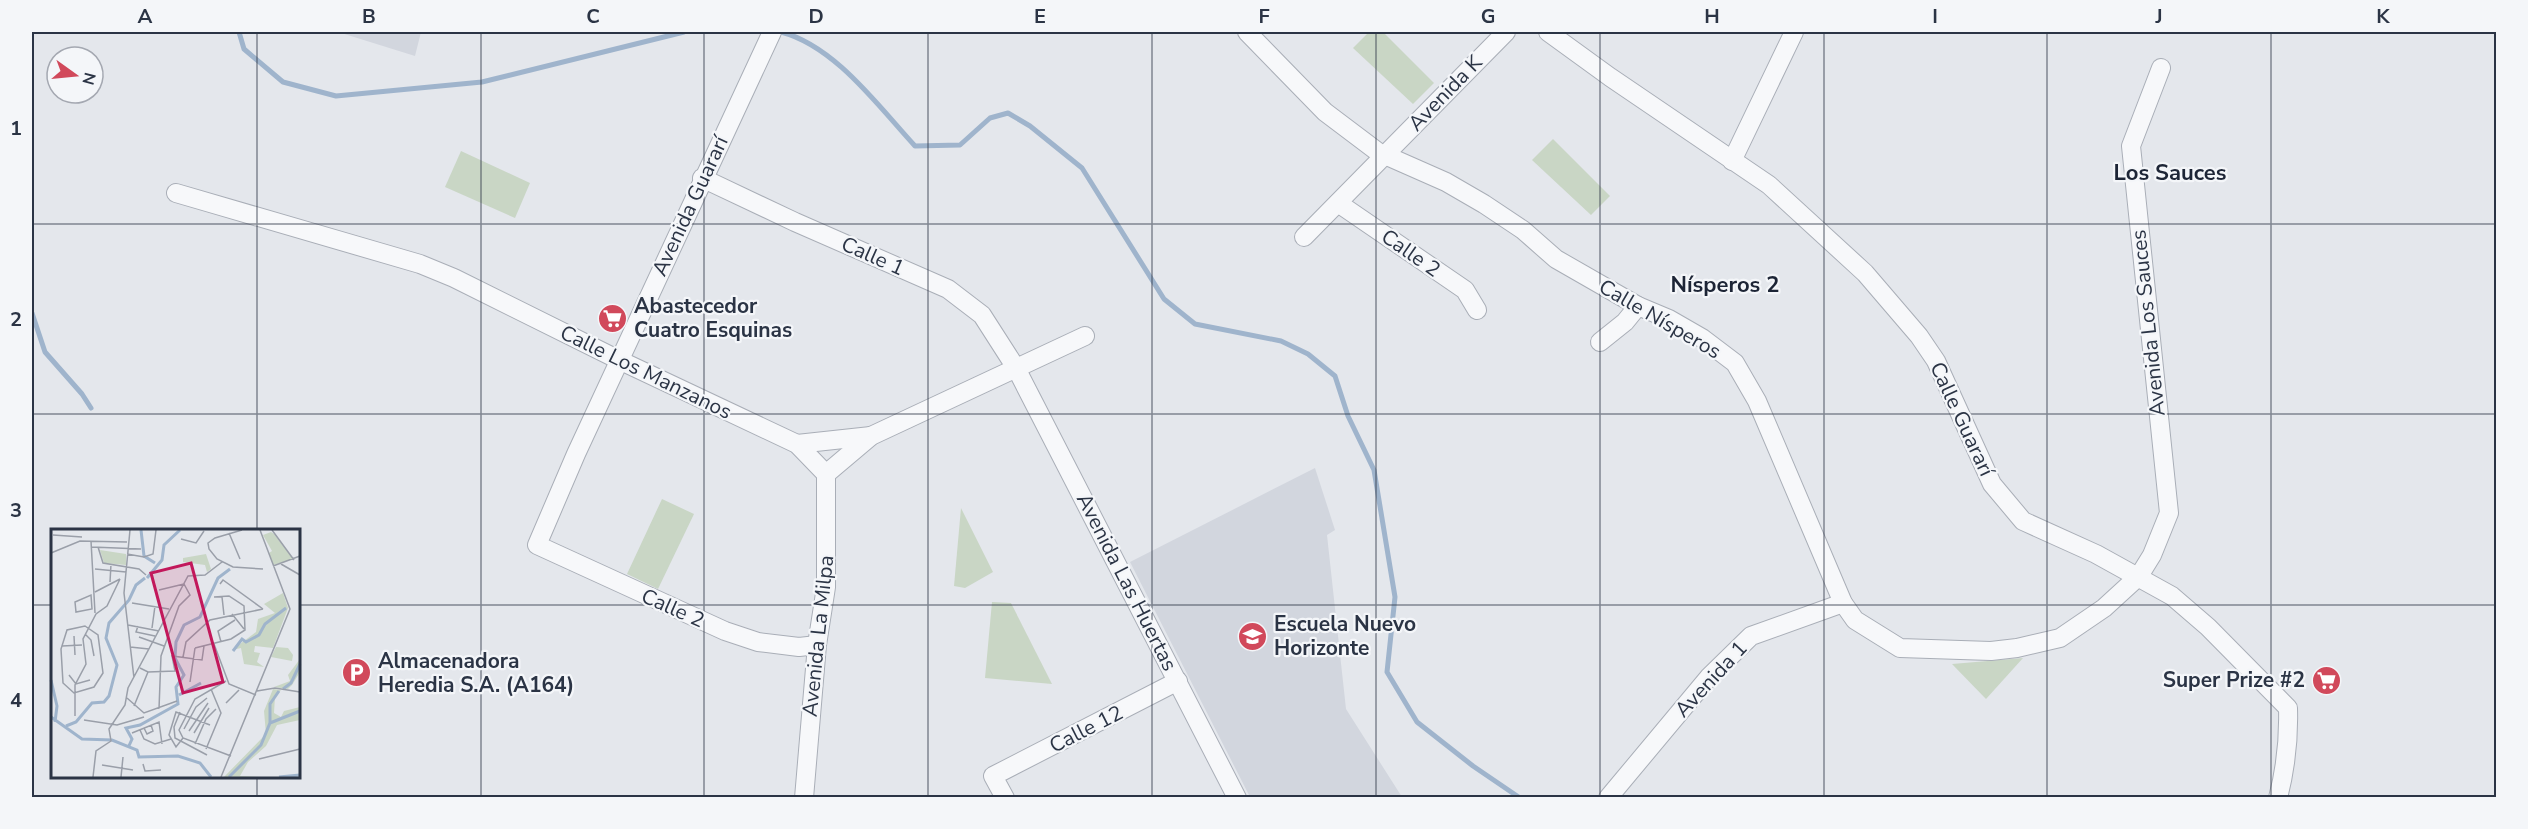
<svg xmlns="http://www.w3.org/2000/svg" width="2528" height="829" viewBox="0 0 2528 829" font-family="'Nunito Sans',sans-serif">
  <rect width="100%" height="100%" fill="#e4e7ec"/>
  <g fill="#d2d6de">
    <polygon points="338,32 421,32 415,56"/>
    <polygon points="1315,468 1335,530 1327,535 1346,709 1402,797 1250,797 1130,562"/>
  </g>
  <g fill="#c9d6c5">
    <polygon points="1369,32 1383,32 1434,83 1413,104 1353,48"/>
    <polygon points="1553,139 1610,196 1591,215 1532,160"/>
    <polygon points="461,151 530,183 515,218 445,187"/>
    <polygon points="662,499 694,514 658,589 627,574"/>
    <polygon points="961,508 993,572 965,588 954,586"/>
    <polygon points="992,602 1011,603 1052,684 985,678"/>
    <polygon points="2023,658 1986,699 1952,664"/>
  </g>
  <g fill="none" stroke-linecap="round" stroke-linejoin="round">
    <g stroke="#9fb4cc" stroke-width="5">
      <polyline points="239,32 244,49 283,82 336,96 482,82 684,32"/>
      <path d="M781,32C835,46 878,106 915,146L960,145L990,118L1008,113L1030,126L1082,168L1164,299L1195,324L1281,341L1308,354L1335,376L1348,416L1374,470L1395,597L1387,672L1417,722L1473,766L1520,798"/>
      <polyline points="32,313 45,352 82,394 91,408"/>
    </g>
    <defs>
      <g id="minor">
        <polyline points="772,32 576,454 537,545 725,631 758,642 799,647 817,645"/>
        <polyline points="1247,32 1325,112 1378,152 1446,182 1484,204 1523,230 1556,259 1638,306 1669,319 1702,338 1735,363 1757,401 1843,603 1855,620 1900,648 1991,651 2017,648 2060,638 2104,608 2139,576 2152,555 2169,513 2131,146 2161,68"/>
        <path d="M1548,32L1610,77L1769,185L1865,273L1919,336L1936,361L1992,484L2023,521L2096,554L2172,596L2208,627L2288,708C2289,740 2286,767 2278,798"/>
        <polyline points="1732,161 1794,32"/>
        <polyline points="702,178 795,222 948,289 982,315 1016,368 1237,798"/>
        <polyline points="176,193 420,264 454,278 619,360 797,444 826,474"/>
        <polyline points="1338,203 1465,290 1477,310"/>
        <polyline points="1304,237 1506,32"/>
        <polyline points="1600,342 1625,322 1638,306"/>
        <polyline points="797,444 871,436"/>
        <polyline points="826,474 871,436 1085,336"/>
        <polyline points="804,798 817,645 826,587 826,474"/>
        <polyline points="1005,798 993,776 1178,681"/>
        <polyline points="1608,798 1709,677 1751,636 1843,603"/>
      </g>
    </defs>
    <use href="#minor" stroke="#a9aeb7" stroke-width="20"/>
    <use href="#minor" stroke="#f7f8fa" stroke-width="18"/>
  </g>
  <path fill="none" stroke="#2b3445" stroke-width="1.5" stroke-opacity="0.55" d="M257,32V530M481,32V798M704,32V798M928,32V798M1152,32V798M1376,32V798M1600,32V798M1824,32V798M2047,32V798M2271,32V798M32,224H2496M32,414H2496M32,605H52M298,605H2496M257,776V798"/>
  <defs>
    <symbol id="supermarket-disc" viewBox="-11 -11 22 22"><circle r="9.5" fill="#d1495b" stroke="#f4f6f9"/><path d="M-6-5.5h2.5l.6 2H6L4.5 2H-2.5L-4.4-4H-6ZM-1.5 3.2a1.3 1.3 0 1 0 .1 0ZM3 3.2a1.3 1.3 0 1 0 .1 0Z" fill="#fff"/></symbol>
    <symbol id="school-disc" viewBox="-11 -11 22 22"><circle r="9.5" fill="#d1495b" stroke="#f4f6f9"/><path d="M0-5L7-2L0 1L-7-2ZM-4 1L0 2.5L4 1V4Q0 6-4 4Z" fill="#fff"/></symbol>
    <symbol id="parking-disc" viewBox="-11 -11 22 22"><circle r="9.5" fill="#d1495b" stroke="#f4f6f9"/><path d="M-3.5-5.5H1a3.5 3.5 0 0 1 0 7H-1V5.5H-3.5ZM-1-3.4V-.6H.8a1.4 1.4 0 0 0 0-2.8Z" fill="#fff"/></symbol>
  </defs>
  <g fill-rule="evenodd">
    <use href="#supermarket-disc" x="596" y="302" width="33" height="33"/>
    <use href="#school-disc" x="1236" y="620" width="33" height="33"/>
    <use href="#parking-disc" x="340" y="656" width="33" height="33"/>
    <use href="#supermarket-disc" x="2310" y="664" width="33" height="33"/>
  </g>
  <g text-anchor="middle" stroke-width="4.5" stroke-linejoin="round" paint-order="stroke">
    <g font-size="21" fill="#2b3445" stroke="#f4f6f9">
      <text transform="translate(1445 93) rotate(-46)" y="7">Avenida K</text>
      <text transform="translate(690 206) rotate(-65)" y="7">Avenida Guararí</text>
      <text transform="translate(1411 253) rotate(35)" y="7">Calle 2</text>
      <text transform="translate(873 256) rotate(24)" y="7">Calle 1</text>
      <text transform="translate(1660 319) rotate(30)" y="7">Calle Nísperos</text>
      <text transform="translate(2148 323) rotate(-96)" y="7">Avenida Los Sauces</text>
      <text transform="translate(646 372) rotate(26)" y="7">Calle Los Manzanos</text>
      <text transform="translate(1962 419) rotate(65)" y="7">Calle Guararí</text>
      <text transform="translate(1127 582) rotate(63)" y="7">Avenida Las Huertas</text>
      <text transform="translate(673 608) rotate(24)" y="7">Calle 2</text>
      <text transform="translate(818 636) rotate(-84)" y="7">Avenida La Milpa</text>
      <text transform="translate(1711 679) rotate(-47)" y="7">Avenida 1</text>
      <text transform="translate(1086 729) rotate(-27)" y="7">Calle 12</text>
    </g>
    <g font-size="21" font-weight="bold" fill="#2b3445" stroke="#f4f6f9" text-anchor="start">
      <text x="634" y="313">Abastecedor<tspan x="634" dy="24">Cuatro Esquinas</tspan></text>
      <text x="1274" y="631">Escuela Nuevo<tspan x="1274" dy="24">Horizonte</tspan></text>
      <text x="378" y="668">Almacenadora<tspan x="378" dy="24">Heredia S.A. (A164)</tspan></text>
      <text x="2305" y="687" text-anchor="end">Super Prize #2</text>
    </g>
    <g font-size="22" font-weight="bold" fill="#1d2536" stroke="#f4f6f9">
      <text x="2170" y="180">Los Sauces</text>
      <text x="1725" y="292">Nísperos 2</text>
    </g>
  </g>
  <g transform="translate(51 529)">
    <rect width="249" height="249" fill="#e4e7ec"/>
    <path d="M220,3L223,5L242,30L222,36L218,24L221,22L212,6ZM49,21L75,25V36L53,34ZM155,25L160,40L156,43L154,36L132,33V29ZM232,64L237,79L222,119L204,117L203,123L209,124L206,133L213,138L193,135L190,119L181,121L205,103L207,90L224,84L213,75Z" fill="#c9d6c5"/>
    <path d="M225,118L237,119L242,126L241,132L220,128ZM249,130V143L241,156L237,160L223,158L239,152L237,146ZM222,160L230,161L224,167L223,184L230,188L233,182L249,178V191L226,196L215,217L197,233L189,247L211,248H173L215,205L213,182Z" fill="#c9d6c5"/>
    <path fill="none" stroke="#9fb4cc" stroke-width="3" d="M90,1L93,27L104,34M96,49L111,31L113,16L129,1M182,122L191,110L195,113L208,106L214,95L235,79M0,151L6,177L4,193M232,160L240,154L249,135M128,166L150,154M0,188L31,210L61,211L86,221L88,228L127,227L149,234L160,248M219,194V175L228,162M15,197L25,193L41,174L53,173L58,167L66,136L55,109L58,94L78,71L85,56L94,49M77,219L81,210L75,199L89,196L127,175L125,158L133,146L124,129L125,113L133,96L149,88L167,49L179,40M178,248L210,216L219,194L249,182M228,248L249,246"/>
    <path fill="none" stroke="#9a9fa9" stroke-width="1.5" d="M79,1L73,64L83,149M191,1L164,9L157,14L158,20L166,30L182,38L212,40M221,1L243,31M178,4L189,30M2,6L31,8M130,10L145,14L153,2M40,12L44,84M41,18L90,20M47,18L52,34L88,40L95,46M0,24L29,12L76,13M76,25L93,28L102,25L105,1M230,35L249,46M222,37L249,27M44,40L75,43M59,53L60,35M169,55L172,51L212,80M108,61L133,55M44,63L69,50M40,66L41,80L25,83L24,73ZM171,68L173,86M81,74L118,80M181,85L193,100M77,96L108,102M34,97L47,106L52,144L43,158L23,164L12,154L10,120L16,101ZM87,97L85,103L104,107M101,99L104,77M34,105L40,111L43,127M23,107L24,126M88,108L113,117M170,113L167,102L184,91M163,115L178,155L205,166M11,117L31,116M79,118L98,120M144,119L180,110L194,101L193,77L178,67L163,68M132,128L135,113L159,91L212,80M89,139L97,143L124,142L121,127L151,131L153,117M18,146L25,155L39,151M175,152L144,170L128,201L132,209L180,227M139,153L144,119M206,162L224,159L249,163M76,169L93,184L126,172M175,174L188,161M83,177L97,143M108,180L110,127L128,77L139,66L133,55M129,183L123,198L124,209L156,226M24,187V156L35,135L32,110L45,85L56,77L69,50M33,191L66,196L93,188M93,199L96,205L102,202L100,196M133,200L145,178L156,169M89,201L93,210L104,215L120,210M138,202L157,174M81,204L108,193L111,215M143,204L158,179M132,209L125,218L118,206L125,183L159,196M144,215L155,190L165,180M155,220L170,184L160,160M208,230L249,220M92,235L94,242L110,241M51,236L82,241M42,248L45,222L60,212L58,200L74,176L77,159L137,47L154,46L171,33M70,248L72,228M170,248L239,80L209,1"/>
    <path fill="#c2185b" fill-opacity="0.15" stroke="#c2185b" stroke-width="3" d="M140,34L172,153L132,164L100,44Z"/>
    <rect width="249" height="249" fill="none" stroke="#2b3445" stroke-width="3"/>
  </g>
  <rect width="2528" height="829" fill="none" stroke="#f4f6f9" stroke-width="66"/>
  <g transform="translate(75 75) rotate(105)"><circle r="28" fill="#f4f6f9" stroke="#a4a8b1" stroke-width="1.5"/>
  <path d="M0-4.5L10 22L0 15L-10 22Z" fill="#d1495b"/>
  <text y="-9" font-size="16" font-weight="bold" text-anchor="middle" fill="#2b3445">N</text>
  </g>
  <rect x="33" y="33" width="2462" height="763" fill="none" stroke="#2b3445" stroke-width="2"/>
  <g font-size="20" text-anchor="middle" font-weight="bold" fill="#2b3445">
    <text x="145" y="23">A</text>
    <text x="369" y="23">B</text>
    <text x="593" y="23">C</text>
    <text x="816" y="23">D</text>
    <text x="1040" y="23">E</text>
    <text x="1264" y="23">F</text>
    <text x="1488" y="23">G</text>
    <text x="1712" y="23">H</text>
    <text x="1935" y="23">I</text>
    <text x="2159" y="23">J</text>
    <text x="2383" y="23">K</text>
    <text x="16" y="135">1</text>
    <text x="16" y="326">2</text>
    <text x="16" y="517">3</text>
    <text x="16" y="707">4</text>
  </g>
</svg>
